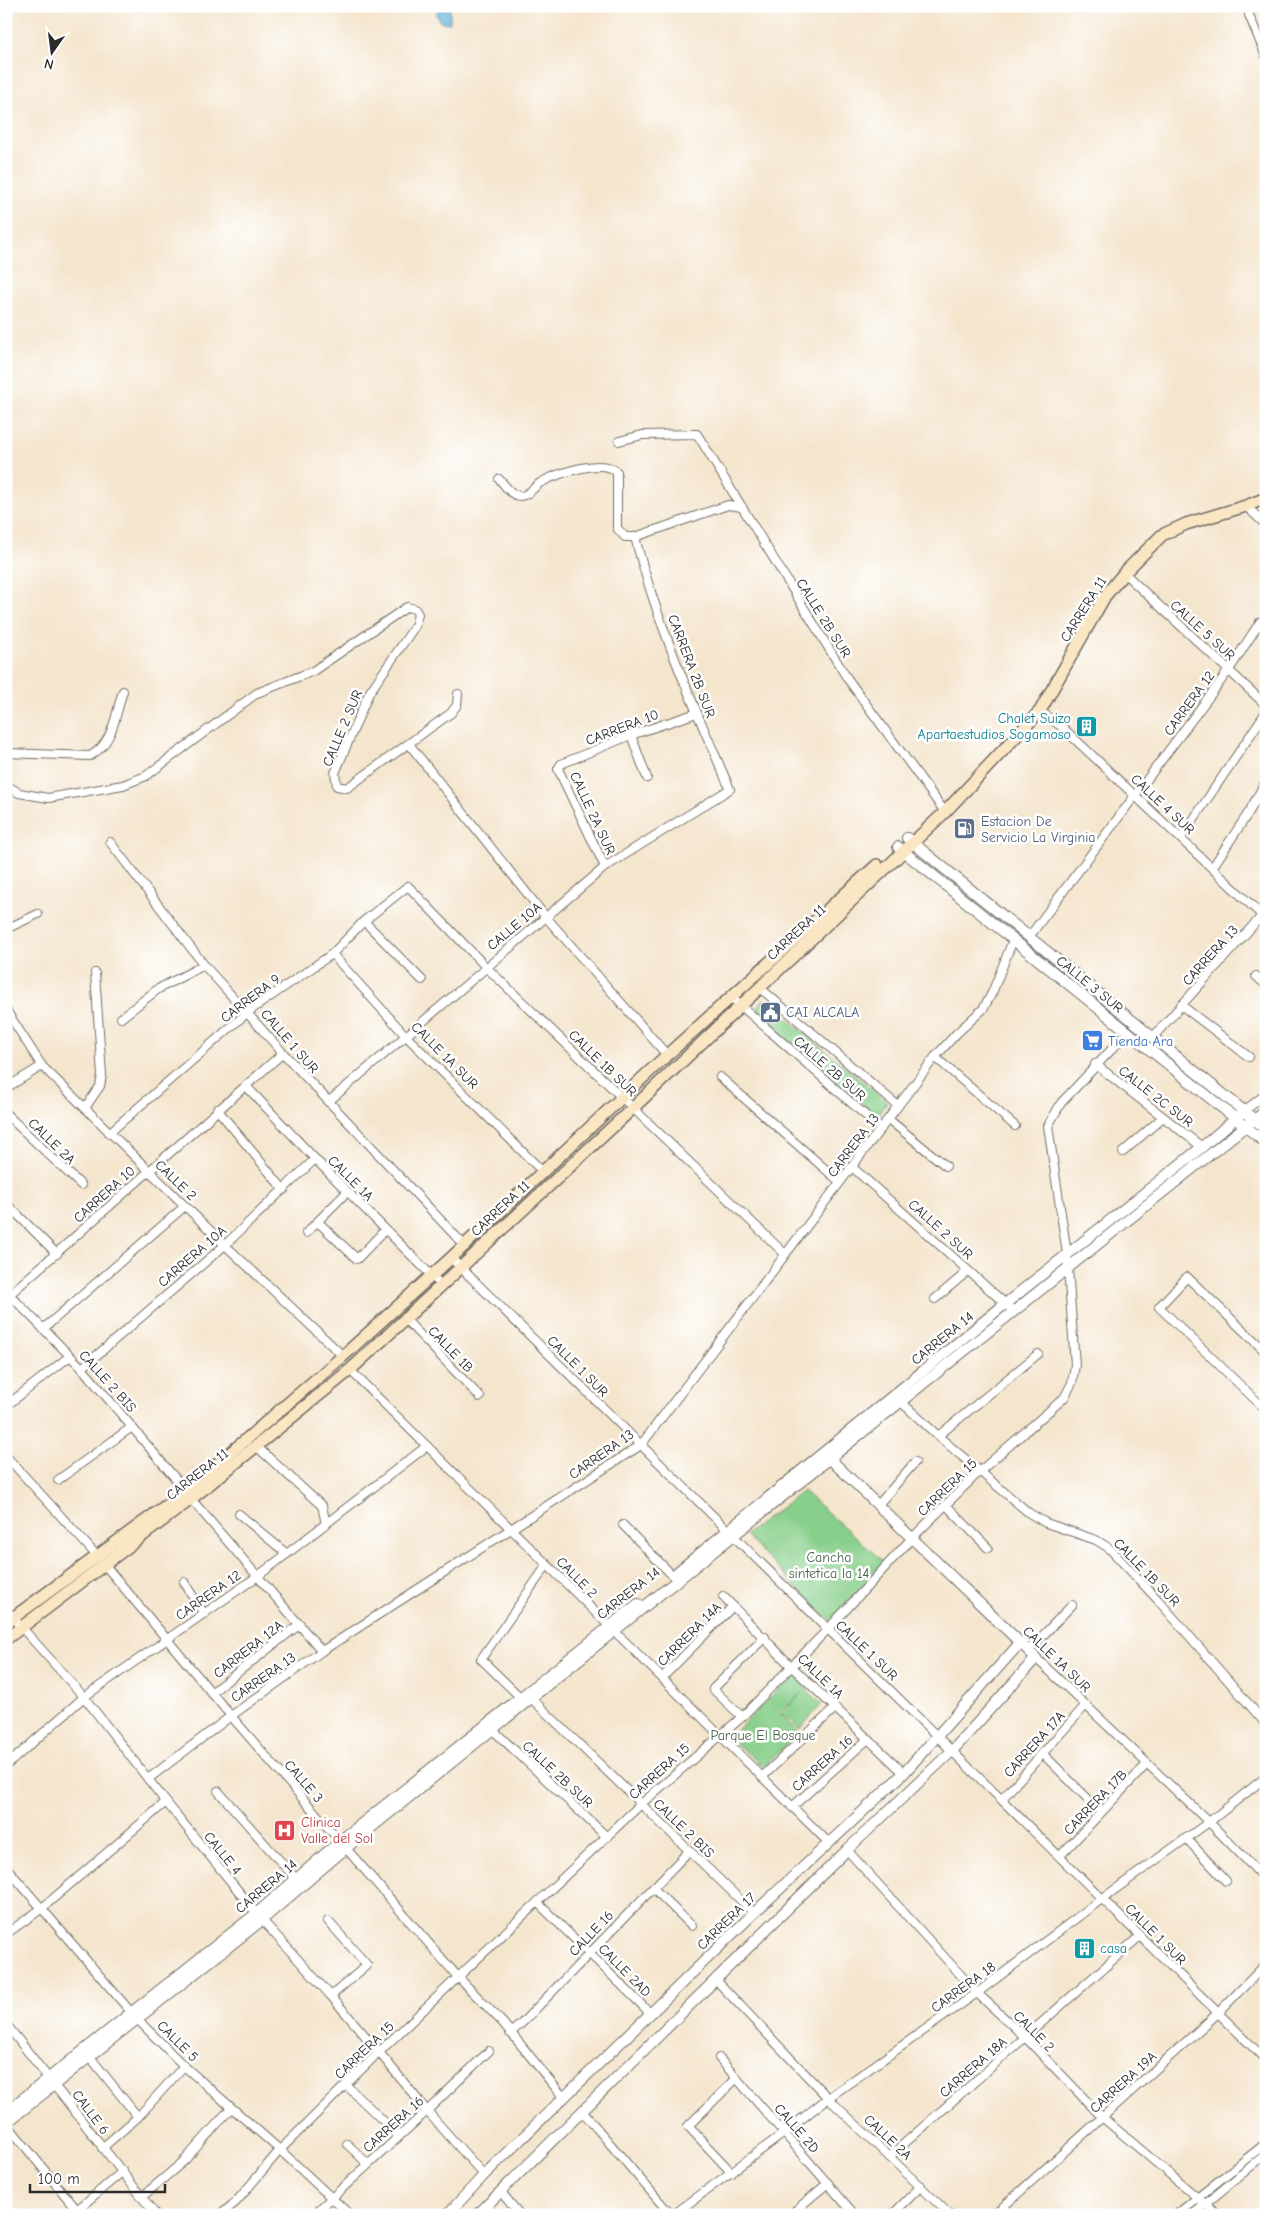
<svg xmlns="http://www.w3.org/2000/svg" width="1272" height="2221" viewBox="0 0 1272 2221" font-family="'Comic Neue',sans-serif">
  <rect width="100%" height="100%" fill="#fff"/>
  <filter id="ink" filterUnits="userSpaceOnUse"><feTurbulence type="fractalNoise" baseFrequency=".02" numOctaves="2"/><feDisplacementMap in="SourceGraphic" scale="10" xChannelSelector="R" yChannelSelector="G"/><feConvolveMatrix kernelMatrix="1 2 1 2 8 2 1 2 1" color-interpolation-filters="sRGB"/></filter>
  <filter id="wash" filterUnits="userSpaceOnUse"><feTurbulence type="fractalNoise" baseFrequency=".0096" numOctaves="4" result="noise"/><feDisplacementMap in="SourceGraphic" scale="20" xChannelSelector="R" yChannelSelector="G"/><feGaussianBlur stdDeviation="1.12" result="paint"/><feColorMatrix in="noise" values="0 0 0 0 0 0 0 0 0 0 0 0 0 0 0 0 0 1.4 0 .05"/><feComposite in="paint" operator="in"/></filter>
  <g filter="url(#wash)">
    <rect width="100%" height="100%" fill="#f4e5cd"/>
    <g fill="#87cf8a" stroke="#597d5a">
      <polygon points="764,999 887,1102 877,1116 754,1011"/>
      <polygon points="803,1491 884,1562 830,1621 745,1535"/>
      <polygon points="795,1673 808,1687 806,1689 822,1704 799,1730 782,1713 802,1693 780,1712 798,1734 764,1767 729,1738"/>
    </g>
    <polygon fill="#5fb1da" stroke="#456e82" points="444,8 450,9 450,23 440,22 436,14 439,9"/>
  </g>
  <g filter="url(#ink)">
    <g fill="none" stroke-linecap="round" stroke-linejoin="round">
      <defs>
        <g id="minor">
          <polyline points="1248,6 1249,15 1266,56"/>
          <polyline points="619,441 642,435 697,434 847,678 945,812"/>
          <path d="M499,479C505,485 511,496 520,496C528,496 534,487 540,483C556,474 603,457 617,472V528L625,537H635L728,505L742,507"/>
          <polyline points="1246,506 1266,525"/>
          <polyline points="1124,573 1266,705"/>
          <polyline points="1040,711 1062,727 1266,919"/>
          <polyline points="631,735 647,778"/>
          <polyline points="409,744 545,916 667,1055"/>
          <path d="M6,753L90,756C114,743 115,715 123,691"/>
          <polyline points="6,785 19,793 48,798 123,785 146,776 257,693 313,671 407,607 415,609 418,614 415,626 369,693 335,773 337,786 347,788 451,713 457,705 458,694"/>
          <polyline points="1181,838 1266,712"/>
          <polyline points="110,842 204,965 283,1053 464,1245"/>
          <polyline points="605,867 558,769 561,764 631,735 697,713"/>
          <polyline points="1212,868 1249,812 1266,781"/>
          <polyline points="364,921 422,980"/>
          <polyline points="6,929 38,914"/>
          <polyline points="1029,937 1229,670 1260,622"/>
          <polyline points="332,954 405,1035 542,1171"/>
          <polyline points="1256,976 1266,985"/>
          <polyline points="759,987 898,1106"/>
          <polyline points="731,997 881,1129"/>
          <polyline points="1181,1005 1249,1057"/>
          <polyline points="6,1010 42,1066 225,1245 343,1356"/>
          <polyline points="121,1018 158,989 204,965"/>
          <polyline points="1153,1037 1266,911"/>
          <polyline points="935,1057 1015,1126"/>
          <polyline points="1095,1064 1202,1147"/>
          <polyline points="720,1077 840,1182"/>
          <polyline points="246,1086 315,1159 441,1285"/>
          <polyline points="6,1088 42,1066"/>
          <path d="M328,1102L605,867L730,789C694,707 657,624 635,537"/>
          <polyline points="85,1108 100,1086 102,1075 95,973"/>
          <polyline points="217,1109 284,1190"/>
          <polyline points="1244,1111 1266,1094"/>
          <polyline points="6,1114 81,1185"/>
          <polyline points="888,1119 946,1166"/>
          <polyline points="1253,1120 1266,1109"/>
          <polyline points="109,1133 248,1012 332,954 364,921 408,886 486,967 785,1254"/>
          <polyline points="1123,1152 1163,1117"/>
          <polyline points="852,1167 1009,1307"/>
          <polyline points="6,1203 57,1254"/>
          <polyline points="318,1222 357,1259 385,1230"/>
          <polyline points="306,1233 347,1192"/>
          <polyline points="451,1258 1266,2060"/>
          <polyline points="7,1292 82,1368 186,1491"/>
          <polyline points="10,1294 283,1053"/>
          <polyline points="935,1299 968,1271"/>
          <polyline points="405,1319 480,1397"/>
          <polyline points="43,1329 185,1206"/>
          <polyline points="1266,1352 1187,1277 1159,1307 1266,1410"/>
          <polyline points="82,1368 225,1245 315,1159"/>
          <polyline points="350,1370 829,1843"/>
          <polyline points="897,1398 938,1436 1029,1513 1046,1523 1096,1540 1109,1548 1158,1600 1266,1724"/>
          <polyline points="6,1406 70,1356"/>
          <polyline points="938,1436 1038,1354"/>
          <polyline points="256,1446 322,1506 326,1524"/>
          <polyline points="6,1456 98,1557"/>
          <polyline points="58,1480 132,1427"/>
          <polyline points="191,1499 322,1651"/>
          <polyline points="878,1505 915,1462"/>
          <polyline points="946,1505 988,1548"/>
          <polyline points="239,1514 287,1554"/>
          <polyline points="623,1525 673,1576"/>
          <polyline points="104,1564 231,1716 458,1977 503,2023 564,2098"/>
          <polyline points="184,1582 204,1614"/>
          <polyline points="723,1596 791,1666 904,1773"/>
          <polyline points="6,1610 84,1697 166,1802 262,1920 331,1996 379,2052 427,2111 484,2175"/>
          <polyline points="1029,1650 1072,1605"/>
          <polyline points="1036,1658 1209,1822 1266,1880"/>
          <polyline points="662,1678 733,1606"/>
          <polyline points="211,1693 300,1624"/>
          <polyline points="520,1697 481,1659 547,1565"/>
          <polyline points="532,1699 754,1913"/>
          <polyline points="742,1717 713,1689 765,1637"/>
          <polyline points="493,1730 607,1837"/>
          <polyline points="1042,1753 1101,1812"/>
          <polyline points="6,1766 84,1697 258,1576 427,1446"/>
          <polyline points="762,1777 835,1708"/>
          <polyline points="148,1779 231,1716 322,1651 641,1445 935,1057 957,1033 983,1009 992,993 1013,940"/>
          <polyline points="218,1791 296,1879"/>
          <polyline points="1002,1799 1085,1706"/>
          <polyline points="792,1807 868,1739"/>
          <polyline points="1186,1838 1226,1881"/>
          <polyline points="847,1850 977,1993 1026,2038 1102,2117 1218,2215"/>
          <polyline points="1060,1856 1147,1764"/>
          <polyline points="6,1867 137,2019 184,2066 280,2150 350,2215"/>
          <polyline points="653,1888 692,1926"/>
          <polyline points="538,1903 651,2014"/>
          <polyline points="328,1921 367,1965 331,1996"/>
          <polyline points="6,1934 41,1909 166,1802"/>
          <polyline points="716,1980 828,2098 950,2215"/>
          <polyline points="6,2024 156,2215"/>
          <polyline points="510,2033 521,2024 689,1851"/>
          <polyline points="90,2057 138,2117"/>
          <polyline points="719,2058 855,2215"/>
          <polyline points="346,2085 399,2136"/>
          <polyline points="582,2111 671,2215"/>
          <polyline points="6,2123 77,2210"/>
          <polyline points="347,2144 368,2164"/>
          <polyline points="102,2148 138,2117 184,2066"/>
          <polyline points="889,2157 1140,1936"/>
          <polyline points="732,2173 688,2126 737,2078"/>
          <polyline points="501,2192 520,2215"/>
          <polyline points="143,2196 185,2160 231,2108"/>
          <polyline points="71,2215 123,2171"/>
          <polyline points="220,2215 236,2202 280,2150 379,2052 641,1804 742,1717 828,1629 912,1538 979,1472 1064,1398 1072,1383 1075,1365 1067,1254 1048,1126 1061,1103 1128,1032"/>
          <polyline points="313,2215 427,2111 489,2051"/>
          <polyline points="673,2215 784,2133 828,2098 977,1993 1103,1898 1209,1822 1266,1777"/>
          <polyline points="790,2215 828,2183"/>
          <polyline points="892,2215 921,2186"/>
          <polyline points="994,2215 1218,2013 1266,1964"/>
          <polyline points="1176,2215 1266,2143"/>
          <polyline points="1192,2215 1266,2154"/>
        </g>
        <g id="tertiary">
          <polyline points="907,838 1266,1129"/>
          <polyline points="898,847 1266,1143"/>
          <polyline points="676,1573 1005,1304 1202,1147 1244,1111"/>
          <polyline points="6,2112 257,1913 340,1841 638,1604"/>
          <polyline points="6,2123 262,1920 346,1848 614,1631 1253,1120"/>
          <polyline points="447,2215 484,2175 754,1913 904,1773 1020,1643"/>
          <polyline points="477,2215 847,1850 953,1750 1036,1658 829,1458"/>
        </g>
        <g id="secondary">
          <polyline points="6,1623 186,1491 343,1356 451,1258 667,1055 877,865"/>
          <polyline points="6,1639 191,1499 350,1370 633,1108 945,812 1040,711 1105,596 1124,573 1162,535 1186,524 1246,506 1266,498"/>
        </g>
      </defs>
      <use href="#minor" stroke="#716c64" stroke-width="10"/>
      <use href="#tertiary" stroke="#716c64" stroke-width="12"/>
      <use href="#secondary" stroke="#716c64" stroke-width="14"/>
      <use href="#minor" stroke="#fff" stroke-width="8"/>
      <use href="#tertiary" stroke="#fff" stroke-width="10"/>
      <use href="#secondary" stroke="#fbe6c4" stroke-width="11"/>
    </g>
  </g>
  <defs>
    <symbol id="building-square" viewBox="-11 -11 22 22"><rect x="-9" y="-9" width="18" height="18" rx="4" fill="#0f9aa8" stroke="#fff"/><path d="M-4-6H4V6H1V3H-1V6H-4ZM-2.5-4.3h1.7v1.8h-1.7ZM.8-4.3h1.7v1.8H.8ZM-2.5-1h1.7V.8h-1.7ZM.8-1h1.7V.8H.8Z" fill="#fff"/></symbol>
    <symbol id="fuel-square" viewBox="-11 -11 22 22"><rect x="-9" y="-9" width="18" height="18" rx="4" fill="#5c6f8a" stroke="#fff"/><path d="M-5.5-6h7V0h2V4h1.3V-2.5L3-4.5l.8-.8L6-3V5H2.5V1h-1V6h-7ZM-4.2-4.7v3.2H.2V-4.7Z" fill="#fff"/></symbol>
    <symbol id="civic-square" viewBox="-11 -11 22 22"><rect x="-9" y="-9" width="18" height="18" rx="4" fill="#5c6f8a" stroke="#fff"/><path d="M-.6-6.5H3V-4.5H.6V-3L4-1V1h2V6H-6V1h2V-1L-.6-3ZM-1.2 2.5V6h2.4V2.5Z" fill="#fff"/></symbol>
    <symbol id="supermarket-square" viewBox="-11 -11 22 22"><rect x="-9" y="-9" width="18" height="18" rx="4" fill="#3f7fe0" stroke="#fff"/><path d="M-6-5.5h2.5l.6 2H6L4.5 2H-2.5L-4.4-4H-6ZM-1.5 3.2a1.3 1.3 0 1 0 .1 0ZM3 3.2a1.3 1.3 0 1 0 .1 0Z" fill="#fff"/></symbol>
    <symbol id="hospital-square" viewBox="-11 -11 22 22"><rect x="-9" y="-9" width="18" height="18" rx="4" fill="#e0444e" stroke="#fff"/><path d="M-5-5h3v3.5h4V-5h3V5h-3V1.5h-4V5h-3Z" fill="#fff"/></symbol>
  </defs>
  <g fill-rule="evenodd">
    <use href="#building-square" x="1074" y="714" width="25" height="25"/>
    <use href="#fuel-square" x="952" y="816" width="25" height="25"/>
    <use href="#civic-square" x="758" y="1000" width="25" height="25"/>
    <use href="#supermarket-square" x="1080" y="1028" width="25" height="25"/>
    <use href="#hospital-square" x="272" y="1818" width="25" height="25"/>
    <use href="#building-square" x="1072" y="1936" width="25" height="25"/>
  </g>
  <g text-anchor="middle" stroke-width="5" stroke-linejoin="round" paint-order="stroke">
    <g font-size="14" fill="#2b2b2b" stroke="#fff">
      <text transform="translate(1083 609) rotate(-58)" y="5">CARRERA 11</text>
      <text transform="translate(824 618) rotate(58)" y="5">CALLE 2B SUR</text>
      <text transform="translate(1203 630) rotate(42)" y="5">CALLE 5 SUR</text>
      <text transform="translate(692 666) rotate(69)" y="5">CARRERA 2B SUR</text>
      <text transform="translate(1189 703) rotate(-54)" y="5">CARRERA 12</text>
      <text transform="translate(622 727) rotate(-21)" y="5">CARRERA 10</text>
      <text transform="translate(342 728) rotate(-67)" y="5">CALLE 2 SUR</text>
      <text transform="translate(1163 804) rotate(43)" y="5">CALLE 4 SUR</text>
      <text transform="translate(593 813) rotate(65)" y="5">CALLE 2A SUR</text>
      <text transform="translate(514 926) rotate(-40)" y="5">CALLE 10A</text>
      <text transform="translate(796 932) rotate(-43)" y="5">CARRERA 11</text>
      <text transform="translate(1210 955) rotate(-48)" y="5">CARRERA 13</text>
      <text transform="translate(1090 984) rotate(39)" y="5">CALLE 3 SUR</text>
      <text transform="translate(250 998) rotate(-37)" y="5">CARRERA 9</text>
      <text transform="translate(290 1041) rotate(49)" y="5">CALLE 1 SUR</text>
      <text transform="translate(445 1055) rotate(45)" y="5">CALLE 1A SUR</text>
      <text transform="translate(603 1063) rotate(44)" y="5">CALLE 1B SUR</text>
      <text transform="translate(830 1068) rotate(41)" y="5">CALLE 2B SUR</text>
      <text transform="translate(1156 1096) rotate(38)" y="5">CALLE 2C SUR</text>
      <text transform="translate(52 1141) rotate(44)" y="5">CALLE 2A</text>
      <text transform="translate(853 1145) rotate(-53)" y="5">CARRERA 13</text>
      <text transform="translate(351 1178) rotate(45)" y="5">CALLE 1A</text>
      <text transform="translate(176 1180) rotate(44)" y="5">CALLE 2</text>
      <text transform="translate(104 1194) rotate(-42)" y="5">CARRERA 10</text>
      <text transform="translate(500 1208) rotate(-43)" y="5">CARRERA 11</text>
      <text transform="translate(941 1229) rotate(42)" y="5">CALLE 2 SUR</text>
      <text transform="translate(192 1256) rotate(-41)" y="5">CARRERA 10A</text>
      <text transform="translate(942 1338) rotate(-39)" y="5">CARRERA 14</text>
      <text transform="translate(451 1349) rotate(46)" y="5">CALLE 1B</text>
      <text transform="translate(578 1366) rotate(45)" y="5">CALLE 1 SUR</text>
      <text transform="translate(108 1381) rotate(48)" y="5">CALLE 2 BIS</text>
      <text transform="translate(601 1454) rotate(-35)" y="5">CARRERA 13</text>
      <text transform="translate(197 1474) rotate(-38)" y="5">CARRERA 11</text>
      <text transform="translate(947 1487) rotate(-44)" y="5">CARRERA 15</text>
      <text transform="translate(1147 1572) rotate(46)" y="5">CALLE 1B SUR</text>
      <text transform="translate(577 1577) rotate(45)" y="5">CALLE 2</text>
      <text transform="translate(628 1593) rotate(-38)" y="5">CARRERA 14</text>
      <text transform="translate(208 1595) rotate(-35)" y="5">CARRERA 12</text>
      <text transform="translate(689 1634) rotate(-45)" y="5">CARRERA 14A</text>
      <text transform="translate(248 1649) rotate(-38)" y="5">CARRERA 12A</text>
      <text transform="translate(867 1650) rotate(44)" y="5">CALLE 1 SUR</text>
      <text transform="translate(1057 1659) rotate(44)" y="5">CALLE 1A SUR</text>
      <text transform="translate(821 1676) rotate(44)" y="5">CALLE 1A</text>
      <text transform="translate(263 1677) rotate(-35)" y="5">CARRERA 13</text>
      <text transform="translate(1034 1744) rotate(-48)" y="5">CARRERA 17A</text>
      <text transform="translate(822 1763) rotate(-42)" y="5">CARRERA 16</text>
      <text transform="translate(659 1771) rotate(-42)" y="5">CARRERA 15</text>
      <text transform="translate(558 1774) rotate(43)" y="5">CALLE 2B SUR</text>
      <text transform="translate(304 1781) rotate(49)" y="5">CALLE 3</text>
      <text transform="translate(1095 1802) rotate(-46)" y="5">CARRERA 17B</text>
      <text transform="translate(684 1828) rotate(44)" y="5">CALLE 2 BIS</text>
      <text transform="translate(223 1853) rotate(51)" y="5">CALLE 4</text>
      <text transform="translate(266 1886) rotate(-40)" y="5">CARRERA 14</text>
      <text transform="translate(726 1921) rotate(-44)" y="5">CARRERA 17</text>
      <text transform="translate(591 1933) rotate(-46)" y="5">CALLE 16</text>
      <text transform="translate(1156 1934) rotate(45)" y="5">CALLE 1 SUR</text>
      <text transform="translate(625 1970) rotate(45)" y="5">CALLE 2AD</text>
      <text transform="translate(963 1987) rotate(-36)" y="5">CARRERA 18</text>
      <text transform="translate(1034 2031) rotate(45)" y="5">CALLE 2</text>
      <text transform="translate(178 2041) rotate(45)" y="5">CALLE 5</text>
      <text transform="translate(364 2050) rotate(-44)" y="5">CARRERA 15</text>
      <text transform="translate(973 2067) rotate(-41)" y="5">CARRERA 18A</text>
      <text transform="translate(1123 2082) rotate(-42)" y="5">CARRERA 19A</text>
      <text transform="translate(91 2112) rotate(53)" y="5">CALLE 6</text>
      <text transform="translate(393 2124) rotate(-42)" y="5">CARRERA 16</text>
      <text transform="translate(797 2128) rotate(49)" y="5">CALLE 2D</text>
      <text transform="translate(888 2137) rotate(43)" y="5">CALLE 2A</text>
    </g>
    <g font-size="14" fill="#0d838f" stroke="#fff" text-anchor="end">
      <text x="1071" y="723">Chalet Suizo<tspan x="1071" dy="16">Apartaestudios Sogamoso</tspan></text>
      <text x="1100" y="1953" text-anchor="start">casa</text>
    </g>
    <g font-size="14" fill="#4e5e75" stroke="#fff" text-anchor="start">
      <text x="981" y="826">Estacion De<tspan x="981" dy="16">Servicio La Virginia</tspan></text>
      <text x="786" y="1017">CAI ALCALA</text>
    </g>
    <g font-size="14" fill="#366cbe" stroke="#fff" text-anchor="start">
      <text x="1108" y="1046">Tienda Ara</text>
    </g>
    <g font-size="14" fill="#4b644c" stroke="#fff">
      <text x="829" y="1562">Cancha<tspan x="829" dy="16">sintetica la 14</tspan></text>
      <text x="763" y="1740">Parque El Bosque</text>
    </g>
    <g font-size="14" fill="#be3a42" stroke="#fff" text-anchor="start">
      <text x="301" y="1827">Clinica<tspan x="301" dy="16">Valle del Sol</tspan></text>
    </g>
  </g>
  <rect width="1272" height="2221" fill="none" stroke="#fff" stroke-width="25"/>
  <g transform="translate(52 52) rotate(194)" stroke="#ffffff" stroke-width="4" paint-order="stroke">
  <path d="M0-4L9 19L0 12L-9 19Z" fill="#2b2b2b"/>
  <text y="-8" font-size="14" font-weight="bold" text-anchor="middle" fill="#2b2b2b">N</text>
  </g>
  <path d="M30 2184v8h135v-8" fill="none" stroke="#2b2b2b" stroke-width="2.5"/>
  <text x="38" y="2184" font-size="15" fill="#2b2b2b" stroke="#ffffff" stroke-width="4" paint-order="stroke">100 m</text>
</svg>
